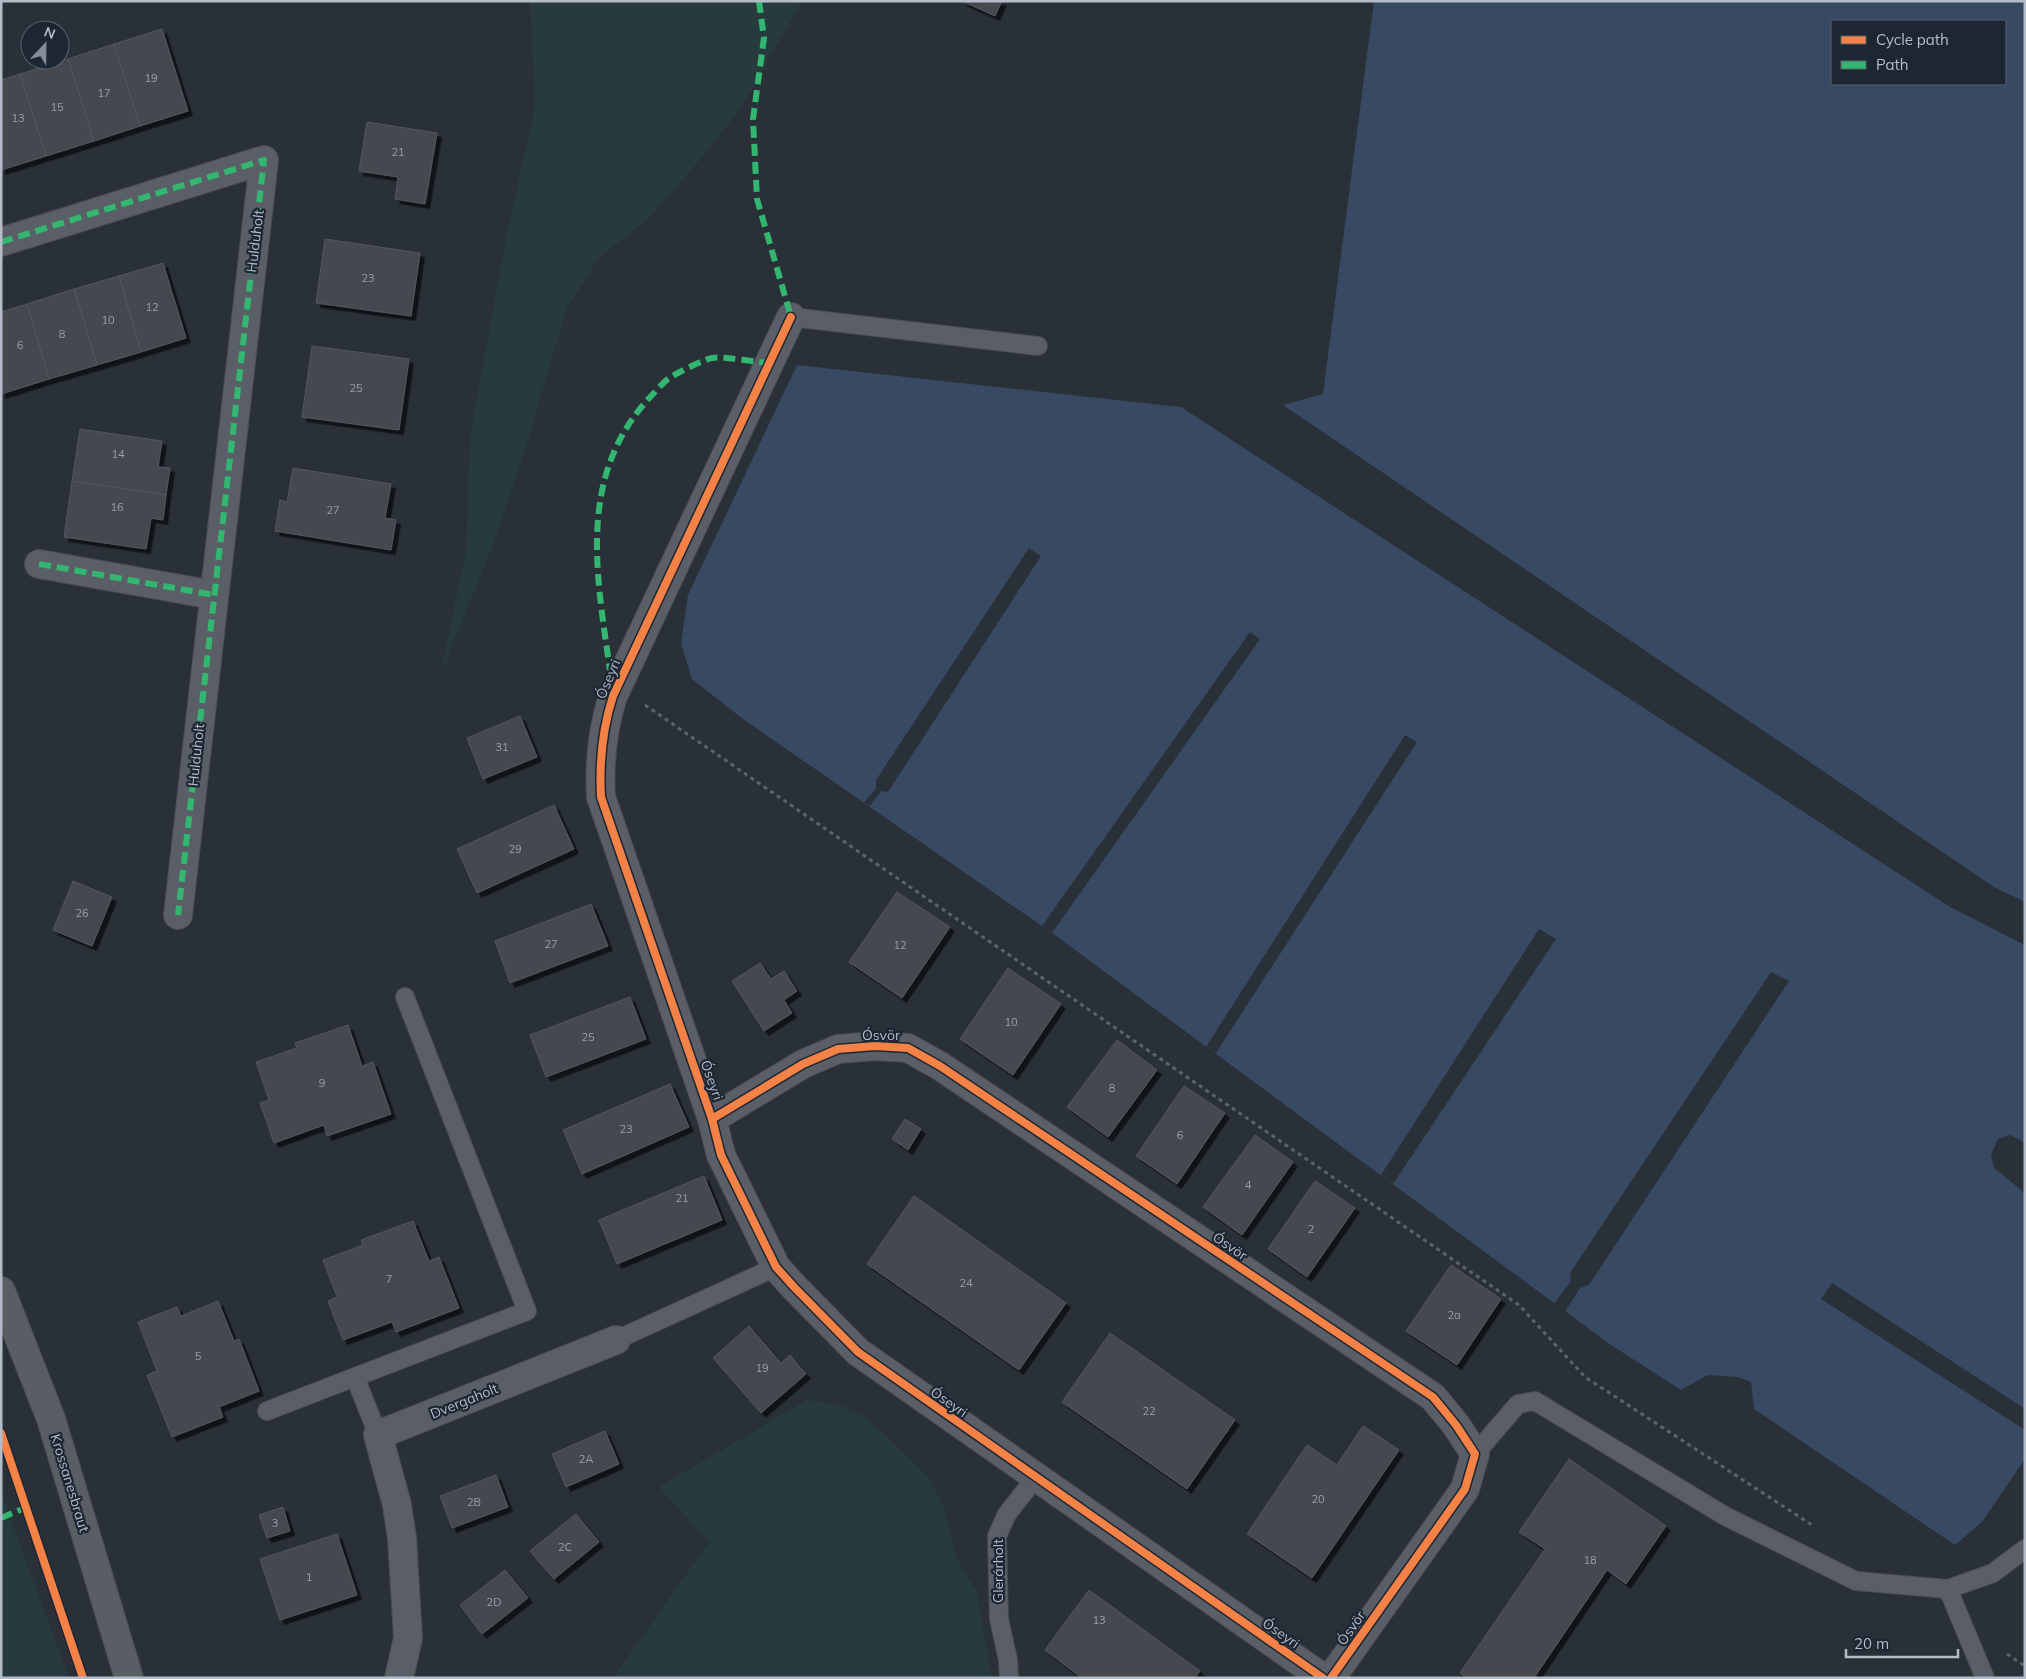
<svg xmlns="http://www.w3.org/2000/svg" width="2026" height="1679" viewBox="0 0 2026 1679" font-family="Mulish,sans-serif">
  <defs>
    <filter id="shadow"><feDropShadow dx="4.5" dy="4.5" stdDeviation="0" flood-color="#0009"/></filter>
  </defs>
  <rect width="100%" height="100%" fill="#2a3038"/>
  <g fill="#273a3e">
    <polygon points="530,1 802,1 741,108 705,154 649,218 599,258 567,308 526,447 493,545 440,676 466,551 470,436 506,238 535,106"/>
    <polygon points="807,1400 842,1406 866,1417 930,1478 944,1509 957,1559 977,1592 992,1678 613,1678 709,1542 659,1487"/>
    <polygon points="1,1493 69,1678 1,1678"/>
  </g>
  <g fill="#384963" fill-rule="evenodd">
    <path d="M1374,1H2025V902L1994,887L1283,405L1323,394ZM1832,21H2005V84H1832Z"/>
    <polygon points="797,365 1181,407 1950,907 2025,945 2025,1143 2010,1135 1998,1139 1991,1155 1994,1168 2025,1193 2025,1459 1982,1522 1955,1545 1754,1409 1751,1382 1738,1377 1708,1375 1681,1390 1611,1345 1052,933 743,719 692,679 681,644 688,595"/>
  </g>
  <g fill="#2a3038">
    <polygon points="1029,548 1041,556 888,792 881,791 870,806 864,802 876,789 876,780"/>
    <polygon points="1250,632 1260,639 1052,933 1042,926"/>
    <polygon points="1405,735 1417,742 1216,1053 1206,1047"/>
    <polygon points="1539,929 1556,939 1393,1184 1381,1175"/>
    <polygon points="1771,972 1789,981 1589,1285 1580,1288 1565,1312 1554,1304 1571,1281 1570,1273"/>
    <polygon points="1832,1283 2025,1409 2025,1430 1821,1299"/>
  </g>
  <g fill="#444950" stroke="#52575f" filter="url(#shadow)">
    <polygon points="962,1 1002,1 995,16"/>
    <polygon points="162,29 188,111 140,126 114,44"/>
    <polygon points="114,44 140,126 94,141 68,59"/>
    <polygon points="68,59 94,141 46,156 20,74"/>
    <polygon points="20,74 46,156 1,170 1,80"/>
    <polygon points="367,122 437,133 425,204 395,199 398,177 359,171"/>
    <polygon points="325,239 420,253 411,316 316,303"/>
    <polygon points="163,263 186,338 141,352 119,276"/>
    <polygon points="119,276 141,352 97,365 74,289"/>
    <polygon points="74,289 97,365 49,379 27,304"/>
    <polygon points="27,304 49,379 1,394 1,312"/>
    <polygon points="312,346 409,359 399,430 302,417"/>
    <polygon points="80,429 162,441 158,467 170,468 166,495 72,481"/>
    <polygon points="293,468 391,484 385,518 396,520 391,550 275,531 280,500 287,502"/>
    <polygon points="72,481 166,495 163,520 151,518 146,549 64,537"/>
    <polygon points="520,716 537,757 483,779 467,738"/>
    <polygon points="554,805 574,849 477,893 457,849"/>
    <polygon points="73,881 112,897 92,946 53,930"/>
    <polygon points="897,892 950,927 902,998 849,962"/>
    <polygon points="591,904 608,946 510,983 495,941"/>
    <polygon points="760,963 771,979 784,971 797,991 784,1000 792,1013 764,1031 732,981"/>
    <polygon points="1008,968 1061,1004 1013,1075 960,1039"/>
    <polygon points="630,997 646,1039 546,1077 530,1035"/>
    <polygon points="348,1025 362,1066 373,1062 391,1114 327,1136 324,1125 274,1143 260,1103 269,1100 256,1062 297,1048 295,1043"/>
    <polygon points="1117,1040 1157,1070 1108,1137 1067,1107"/>
    <polygon points="670,1084 689,1127 582,1174 563,1130"/>
    <polygon points="1184,1086 1225,1113 1177,1184 1136,1156"/>
    <polygon points="905,1119 921,1129 908,1150 892,1139"/>
    <polygon points="1255,1135 1293,1162 1242,1235 1203,1207"/>
    <polygon points="704,1176 722,1220 617,1264 599,1220"/>
    <polygon points="1315,1181 1355,1208 1307,1277 1268,1249"/>
    <polygon points="914,1196 1066,1303 1019,1370 867,1264"/>
    <polygon points="413,1221 429,1261 439,1257 459,1308 396,1332 392,1322 343,1340 328,1301 337,1297 323,1260 363,1245 361,1240"/>
    <polygon points="1451,1265 1501,1299 1457,1365 1406,1331"/>
    <polygon points="218,1301 234,1341 239,1339 259,1391 219,1407 223,1417 172,1437 147,1375 157,1371 138,1322 177,1307 181,1316"/>
    <polygon points="749,1326 781,1363 790,1355 806,1374 761,1413 713,1358"/>
    <polygon points="1110,1333 1235,1420 1187,1489 1062,1402"/>
    <polygon points="1363,1426 1399,1450 1312,1578 1247,1534 1307,1445 1337,1465"/>
    <polygon points="605,1431 619,1464 566,1487 552,1454"/>
    <polygon points="1569,1459 1666,1526 1626,1584 1607,1570 1534,1678 1468,1678 1460,1673 1545,1549 1519,1532"/>
    <polygon points="496,1475 508,1507 452,1528 440,1496"/>
    <polygon points="283,1507 290,1531 267,1538 259,1515"/>
    <polygon points="576,1514 599,1542 554,1579 530,1551"/>
    <polygon points="337,1534 357,1595 280,1620 260,1559"/>
    <polygon points="505,1570 528,1598 482,1634 460,1605"/>
    <polygon points="1089,1590 1200,1671 1195,1678 1082,1678 1045,1650"/>
  </g>
  <g fill="none" stroke-linecap="round" stroke-linejoin="round">
    <defs>
      <g id="lane">
        <polyline points="791,317 1038,346"/>
        <polyline points="616,1340 776,1267"/>
        <polyline points="267,1411 355,1377"/>
        <polyline points="378,1435 355,1377 527,1311 405,997"/>
        <polyline points="1475,1454 1518,1404 1535,1401 1725,1516 1856,1581 1948,1589 1993,1573 2025,1549"/>
        <polyline points="1948,1589 1985,1678"/>
        <polyline points="1009,1678 1008,1660 999,1619 997,1536 1007,1514 1037,1476"/>
      </g>
      <g id="street">
        <polyline points="1,242 264,160 178,915"/>
        <path d="M791,317L613,696C602,730 599,761 601,797L712,1119L721,1155L776,1267L794,1287L858,1352L1323,1678"/>
        <polyline points="39,564 214,595"/>
        <polyline points="712,1119 803,1064 838,1049 875,1046 908,1048 940,1066 1433,1397 1456,1425 1475,1454 1465,1489 1331,1678"/>
        <polyline points="399,1678 408,1638 402,1538 397,1505 378,1435 616,1340"/>
      </g>
      <polyline id="secondary" points="1,1291 51,1419 129,1678"/>
    </defs>
    <use href="#lane" stroke="#484c53" stroke-width="20"/>
    <use href="#street" stroke="#484c53" stroke-width="30"/>
    <use href="#secondary" stroke="#484c53" stroke-width="30"/>
    <g stroke="#5d636a" stroke-width="3" stroke-dasharray="4 4" stroke-linecap="butt">
      <polyline points="645,705 1519,1305 1585,1377 1812,1525"/>
      <polyline points="2007,1654 2025,1666"/>
    </g>
    <use href="#lane" stroke="#5a5e66" stroke-width="18"/>
    <use href="#street" stroke="#5a5e66" stroke-width="28"/>
    <use href="#secondary" stroke="#595d64" stroke-width="28"/>
    <g stroke="#33b770" stroke-width="6" stroke-dasharray="12 6" stroke-linecap="butt">
      <polyline points="759,1 764,38 753,119 757,199 791,317"/>
      <polyline points="1,242 264,160 178,915"/>
      <polyline points="39,564 214,595"/>
      <path d="M613,693C600,588 570,479 654,393C659,388 664,381 671,377C677,373 705,359 712,358C724,356 754,362 769,363"/>
      <polyline points="1,1518 27,1507"/>
    </g>
    <defs>
      <g id="cycleway">
        <path d="M791,317L613,696C602,730 599,761 601,797L712,1119L721,1155L776,1267L794,1287L858,1352L1323,1678"/>
        <polyline points="712,1119 803,1064 838,1049 875,1046 908,1048 940,1066 1433,1397 1456,1425 1475,1454 1465,1489 1331,1678"/>
        <polyline points="1,1433 83,1678"/>
      </g>
    </defs>
    <use href="#cycleway" stroke="#1d2633" stroke-width="11"/>
    <use href="#cycleway" stroke="#f48246" stroke-width="8"/>
  </g>
  <g text-anchor="middle" stroke-width="4.5" stroke-linejoin="round" paint-order="stroke">
    <g font-size="11" fill="#989fab">
      <text x="151" y="82">19</text>
      <text x="104" y="97">17</text>
      <text x="57" y="111">15</text>
      <text x="18" y="122">13</text>
      <text x="398" y="156">21</text>
      <text x="368" y="282">23</text>
      <text x="152" y="311">12</text>
      <text x="108" y="324">10</text>
      <text x="62" y="338">8</text>
      <text x="20" y="349">6</text>
      <text x="356" y="392">25</text>
      <text x="118" y="458">14</text>
      <text x="117" y="511">16</text>
      <text x="333" y="514">27</text>
      <text x="502" y="751">31</text>
      <text x="515" y="853">29</text>
      <text x="82" y="917">26</text>
      <text x="551" y="948">27</text>
      <text x="900" y="949">12</text>
      <text x="1011" y="1026">10</text>
      <text x="588" y="1041">25</text>
      <text x="322" y="1087">9</text>
      <text x="1112" y="1092">8</text>
      <text x="626" y="1133">23</text>
      <text x="1180" y="1139">6</text>
      <text x="1248" y="1189">4</text>
      <text x="682" y="1202">21</text>
      <text x="1311" y="1233">2</text>
      <text x="389" y="1283">7</text>
      <text x="966" y="1287">24</text>
      <text x="1454" y="1319">2a</text>
      <text x="198" y="1360">5</text>
      <text x="762" y="1372">19</text>
      <text x="1149" y="1415">22</text>
      <text x="586" y="1463">2A</text>
      <text x="1318" y="1503">20</text>
      <text x="474" y="1506">2B</text>
      <text x="275" y="1527">3</text>
      <text x="565" y="1551">2C</text>
      <text x="1590" y="1564">18</text>
      <text x="309" y="1581">1</text>
      <text x="494" y="1606">2D</text>
      <text x="1099" y="1624">13</text>
    </g>
    <g font-size="14" fill="#b4bcc9" stroke="#1d2633">
      <text transform="translate(255 241) rotate(-83)" y="5">Hulduholt</text>
      <text transform="translate(608 679) rotate(-67)" y="5">Óseyri</text>
      <text transform="translate(196 755) rotate(-84)" y="5">Hulduholt</text>
      <text x="881" y="1040">Ósvör</text>
      <text transform="translate(712 1080) rotate(71)" y="5">Óseyri</text>
      <text transform="translate(1230 1246) rotate(34)" y="5">Ósvör</text>
      <text transform="translate(464 1401) rotate(-22)" y="5">Dvergaholt</text>
      <text transform="translate(949 1402) rotate(35)" y="5">Óseyri</text>
      <text transform="translate(70 1483) rotate(73)" y="5">Krossanesbraut</text>
      <text transform="translate(998 1571) rotate(-90)" y="5">Glerárholt</text>
      <text transform="translate(1351 1628) rotate(-55)" y="5">Ósvör</text>
      <text transform="translate(1281 1633) rotate(35)" y="5">Óseyri</text>
    </g>
  </g>
  <rect width="2026" height="1679" fill="none" stroke="#b4bcc9" stroke-width="5"/>
  <rect x="1831" y="20" width="175" height="65" fill="#1d2633" stroke="#59626f"/>
  <rect x="1841" y="36" width="25" height="8" fill="#f48246" stroke="#59626f"/>
  <text x="1876" y="45" font-size="15" fill="#b4bcc9">Cycle path</text>
  <rect x="1841" y="61" width="25" height="8" fill="#33b770" stroke="#59626f"/>
  <text x="1876" y="70" font-size="15" fill="#b4bcc9">Path</text>
  <g transform="translate(45 45) rotate(22)"><circle r="24" fill="#1d2633" stroke="#59626f"/>
  <path d="M0-4L9 19L0 12L-9 19Z" fill="#848b96"/>
  <text y="-8" font-size="14" font-weight="bold" text-anchor="middle" fill="#b4bcc9">N</text>
  </g>
  <path d="M1846 1649v8h112v-8" fill="none" stroke="#b4bcc9" stroke-width="2.5"/>
  <text x="1854" y="1649" font-size="15" fill="#b4bcc9" stroke="#1d2633" stroke-width="4" paint-order="stroke">20 m</text>
</svg>
